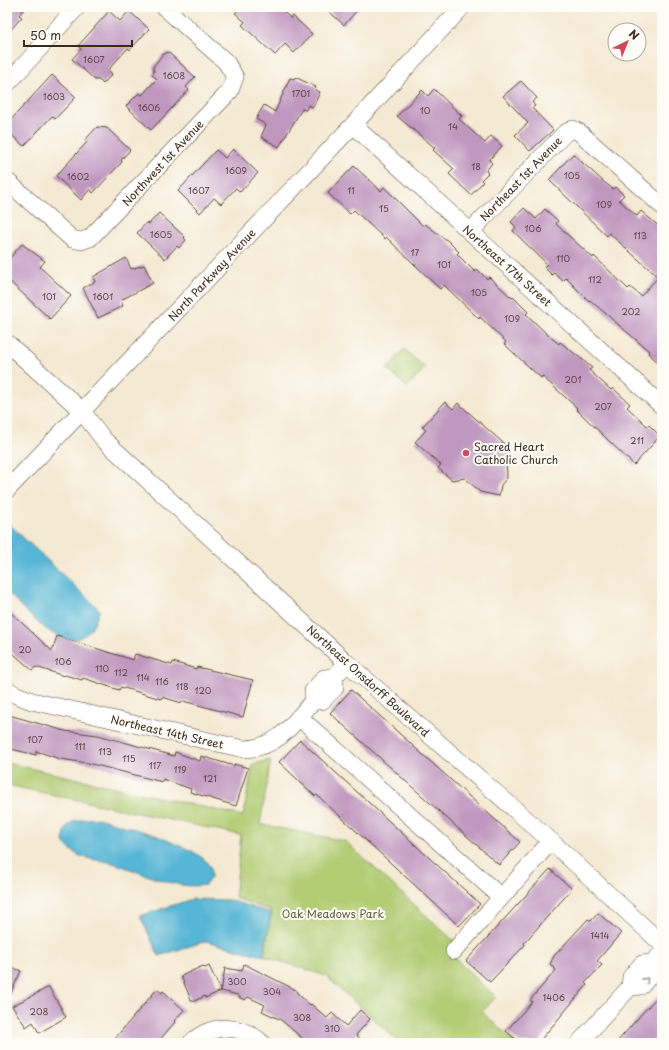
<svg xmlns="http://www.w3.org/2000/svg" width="669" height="1050" viewBox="0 0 669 1050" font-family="'Playpen Sans',sans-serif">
  <rect width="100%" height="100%" fill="#fdfcf7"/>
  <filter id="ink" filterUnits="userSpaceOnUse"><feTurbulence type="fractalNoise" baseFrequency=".025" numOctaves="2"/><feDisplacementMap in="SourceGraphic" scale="8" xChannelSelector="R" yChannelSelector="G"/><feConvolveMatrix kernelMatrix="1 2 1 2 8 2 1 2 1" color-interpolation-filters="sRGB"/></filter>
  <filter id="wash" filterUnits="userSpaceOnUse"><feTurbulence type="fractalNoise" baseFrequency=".012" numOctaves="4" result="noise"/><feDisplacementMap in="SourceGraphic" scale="16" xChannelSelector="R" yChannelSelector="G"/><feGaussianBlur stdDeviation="0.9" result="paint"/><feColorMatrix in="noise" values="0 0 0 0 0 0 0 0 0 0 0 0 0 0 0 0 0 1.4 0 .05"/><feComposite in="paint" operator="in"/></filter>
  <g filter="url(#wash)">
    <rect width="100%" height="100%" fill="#f4e9d2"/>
    <g fill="#b1cc73" stroke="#767b48">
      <polygon points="404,349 425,368 407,387 387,369"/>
      <polygon points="271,760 260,824 345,841 455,942 447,951 496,997 482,1012 516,1043 400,1043 326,976 264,956 272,911 235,898 241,835 7,785 7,763 243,816 253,764"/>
    </g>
    <g fill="#56b6d5" stroke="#48707a">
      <path d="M8,523L100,610C97,616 94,624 90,630C64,660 25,609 7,592Z"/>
      <path d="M98,818L155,835L192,851L204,859L211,868V878L205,885C174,890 142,872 113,863C102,860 90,860 80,856C73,852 68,848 63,842C65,817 78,820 98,818Z"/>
      <polygon points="192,899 229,900 271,913 263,956 206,941 159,956 140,916"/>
    </g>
    <g id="blocks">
      <g fill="#c097bf">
        <polygon points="7,7 26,7 19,15 22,17 7,34"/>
        <polygon points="241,7 279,7 290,18 293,16 312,34 294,53 285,44 275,55 242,25 245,22 235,13"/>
        <polygon points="324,7 360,7 344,25"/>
        <polygon points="109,11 120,21 129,11 149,29 130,50 128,48 108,70 112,74 103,84 99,80 95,80 72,59 81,49 78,46"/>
        <polygon points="168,52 195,77 186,87 189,90 151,130 126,106 139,93 142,95 157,79 152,75 154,72 153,67 162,55"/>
        <polygon points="52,75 76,97 55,119 52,116 24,146 7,131 7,124"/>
        <polygon points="295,77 316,87 315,90 320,92 313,107 308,105 306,110 302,109 279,147 261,137 266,125 256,119 264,105 275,112 290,78 294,79"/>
        <polygon points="521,81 537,98 532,102 535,106 532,108 553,130 530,151 515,135 528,123 503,96"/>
        <polygon points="434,89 462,116 459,119 485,143 491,136 502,146 489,160 492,163 486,171 488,173 481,180 483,182 471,195 449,174 454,169 433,150 435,148 397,116 422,90 428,96"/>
        <polygon points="97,127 107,128 130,150 121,160 122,162 93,193 90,189 81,200 56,176 87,142 85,140"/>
        <polygon points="233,149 258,173 240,192 236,188 221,204 214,198 200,213 178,191 216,150 225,158"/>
        <polygon points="573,154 605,183 613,189 615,187 624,195 619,200 637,216 641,211 662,229 662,366 648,353 650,352 590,300 589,301 566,278 563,281 554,273 552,275 544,267 547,264 513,231 516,227 511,222 524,208 536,219 545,209 558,221 556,224 593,258 594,256 628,289 630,287 641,296 658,277 609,233 607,236 549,180"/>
        <polygon points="354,166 381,191 384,187 423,226 425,224 448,241 459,252 457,254 475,272 477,269 487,279 489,277 512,298 513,297 528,312 526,314 549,336 559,344 560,342 583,360 592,368 589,370 611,390 613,388 630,404 627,407 647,426 649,425 660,436 634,465 576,409 577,408 542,376 541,378 504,344 506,342 480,317 479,319 444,285 440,289 386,237 385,239 354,210 350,214 328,193"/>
        <polygon points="159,213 185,237 184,238 186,240 179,248 177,246 165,259 137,233 147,222 149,224"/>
        <polygon points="22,244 45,261 40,267 71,296 50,319 7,279 7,261"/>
        <polygon points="126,258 131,269 144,265 153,283 121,300 123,306 98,318 83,288 95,282 93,277"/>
        <polygon points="445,402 453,409 458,403 510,449 506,453 507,478 501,485 499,496 480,492 465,478 452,480 438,468 441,465 415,442 426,430 422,427"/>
        <polygon points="7,609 52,651 57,636 133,660 135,654 172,665 173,662 196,669 197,667 253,680 243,717 183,701 182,703 162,697 161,699 121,687 119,690 83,678 82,680 65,675 64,676 36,667 32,670 7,648"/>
        <polygon points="351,690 520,842 499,865 330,713"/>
        <polygon points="9,715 65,731 98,735 174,756 175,752 200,761 201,756 234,766 234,764 248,768 236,806 190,792 191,789 163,779 162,782 88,763 60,759 36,751 36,755 7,748 7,723"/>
        <polygon points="300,740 480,904 459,926 317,795 315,796 279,762"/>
        <polygon points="550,869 572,889 524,943 525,945 490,982 466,961"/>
        <polygon points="598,913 621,933 597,961 602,965 585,983 587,985 538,1043 520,1043 506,1031 532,1002 530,1000 556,970 550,964 554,956 588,919 591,921"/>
        <polygon points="244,964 296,990 297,993 310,1005 311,1004 327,1018 332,1013 346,1026 360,1010 370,1019 356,1035 365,1043 308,1043 281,1020 262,1011 265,1005 248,997 245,1000 240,998 238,995 221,991 225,968 242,971"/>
        <polygon points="7,965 21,971 7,1001"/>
        <polygon points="203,966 205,968 209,966 221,991 205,998 205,996 192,1002 181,976"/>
        <polygon points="49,987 66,1017 39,1033 33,1022 26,1027 12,1006"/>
        <polygon points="157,989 162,993 163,991 184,1010 174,1021 175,1022 157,1043 111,1043"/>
        <polygon points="662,992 662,1043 616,1043 646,1009"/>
      </g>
    </g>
  </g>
  <g filter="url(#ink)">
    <use href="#blocks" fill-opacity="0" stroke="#574739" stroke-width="1"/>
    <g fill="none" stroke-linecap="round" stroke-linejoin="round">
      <defs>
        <g id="minor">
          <polyline points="7,84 77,7"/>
          <polyline points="353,125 662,406"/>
          <polyline points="7,181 72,239 81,241 90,238 230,91 235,77 226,62 164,7"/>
          <polyline points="470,232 565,133 573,129 579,132 662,206"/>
          <polyline points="7,343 81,410 104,440 347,663 551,841 662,944"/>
          <polyline points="7,490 353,125 462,7"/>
          <path d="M7,689L14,694L32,701L244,749C278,748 293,724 313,701V691L324,678L334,677L347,663"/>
          <polyline points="313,701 322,701 335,688 334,677"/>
          <polyline points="299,717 501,897"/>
          <polyline points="454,951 551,841"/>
          <polyline points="630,987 641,986 652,973 652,963"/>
          <path d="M191,1043C212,1023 241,1024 262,1043"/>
          <polyline points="579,1043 630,987 631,977 642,964 652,963 662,953"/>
        </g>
      </defs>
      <use href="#minor" stroke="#574739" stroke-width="18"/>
      <use href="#minor" stroke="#fff" stroke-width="17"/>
    </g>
    <defs><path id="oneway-chevron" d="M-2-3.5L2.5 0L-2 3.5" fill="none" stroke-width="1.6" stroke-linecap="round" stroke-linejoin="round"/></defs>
    <use stroke="#a79f9a" href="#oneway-chevron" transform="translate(646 980) rotate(-48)"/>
  </g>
  <circle fill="#d1495b" stroke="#fdfcf7" stroke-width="1.5" cx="466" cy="453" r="4"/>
  <g text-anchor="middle" stroke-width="4" stroke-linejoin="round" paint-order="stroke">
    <g font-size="9" fill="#5c4546">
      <text x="94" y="63">1607</text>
      <text x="174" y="79">1608</text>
      <text x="301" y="97">1701</text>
      <text x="54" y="100">1603</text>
      <text x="149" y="111">1606</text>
      <text x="425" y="114">10</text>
      <text x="453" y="130">14</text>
      <text x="476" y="170">18</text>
      <text x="236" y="174">1609</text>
      <text x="572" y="179">105</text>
      <text x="78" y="180">1602</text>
      <text x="199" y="194">1607</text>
      <text x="351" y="194">11</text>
      <text x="604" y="208">109</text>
      <text x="384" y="212">15</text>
      <text x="533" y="232">106</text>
      <text x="161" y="238">1605</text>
      <text x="640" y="239">113</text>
      <text x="415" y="256">17</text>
      <text x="563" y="262">110</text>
      <text x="444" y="268">101</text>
      <text x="595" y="283">112</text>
      <text x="479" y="296">105</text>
      <text x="49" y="300">101</text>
      <text x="103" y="300">1601</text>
      <text x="631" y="315">202</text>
      <text x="512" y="322">109</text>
      <text x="573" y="383">201</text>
      <text x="603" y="410">207</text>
      <text x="637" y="444">211</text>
      <text x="25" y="653">20</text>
      <text x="63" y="665">106</text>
      <text x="102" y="672">110</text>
      <text x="121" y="676">112</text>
      <text x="143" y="681">114</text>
      <text x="162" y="685">116</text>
      <text x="182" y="690">118</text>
      <text x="203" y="694">120</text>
      <text x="35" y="743">107</text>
      <text x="80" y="750">111</text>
      <text x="105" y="755">113</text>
      <text x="129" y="762">115</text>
      <text x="155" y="769">117</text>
      <text x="180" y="773">119</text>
      <text x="210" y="782">121</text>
      <text x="600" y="939">1414</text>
      <text x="237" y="985">300</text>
      <text x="272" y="995">304</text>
      <text x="554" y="1001">1406</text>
      <text x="39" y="1015">208</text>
      <text x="302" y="1021">308</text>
      <text x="332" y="1032">310</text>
    </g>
    <g font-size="11" fill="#3b2a1e" stroke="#fdfcf7">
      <text transform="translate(163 163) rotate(-47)" y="4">Northwest 1st Avenue</text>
      <text transform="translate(521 179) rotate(-46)" y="4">Northeast 1st Avenue</text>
      <text transform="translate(507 266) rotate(42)" y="4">Northeast 17th Street</text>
      <text transform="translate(212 275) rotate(-47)" y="4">North Parkway Avenue</text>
      <text transform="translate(368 681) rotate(42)" y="4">Northeast Onsdorff Boulevard</text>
      <text transform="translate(167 732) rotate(13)" y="4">Northeast 14th Street</text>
    </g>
    <g font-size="11" fill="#3b2a1e" stroke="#fdfcf7" text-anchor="start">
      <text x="474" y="451">Sacred Heart<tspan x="474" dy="13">Catholic Church</tspan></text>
    </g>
    <g font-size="11" fill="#5e5b38" stroke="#fdfcf7">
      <text x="333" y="918">Oak Meadows Park</text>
    </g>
  </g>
  <rect width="669" height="1050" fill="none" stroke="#fdfcf7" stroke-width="24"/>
  <g transform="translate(627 42) rotate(43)"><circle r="19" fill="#fdfcf7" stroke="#afa8a0"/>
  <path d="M0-3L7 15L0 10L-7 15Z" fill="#d1495b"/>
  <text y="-6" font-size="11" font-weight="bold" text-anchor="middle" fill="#3b2a1e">N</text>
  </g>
  <path d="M24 40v6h108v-6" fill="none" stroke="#3b2a1e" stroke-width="2"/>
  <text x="30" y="40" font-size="12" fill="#3b2a1e" stroke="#fdfcf7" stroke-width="3" paint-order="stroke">50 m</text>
</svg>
